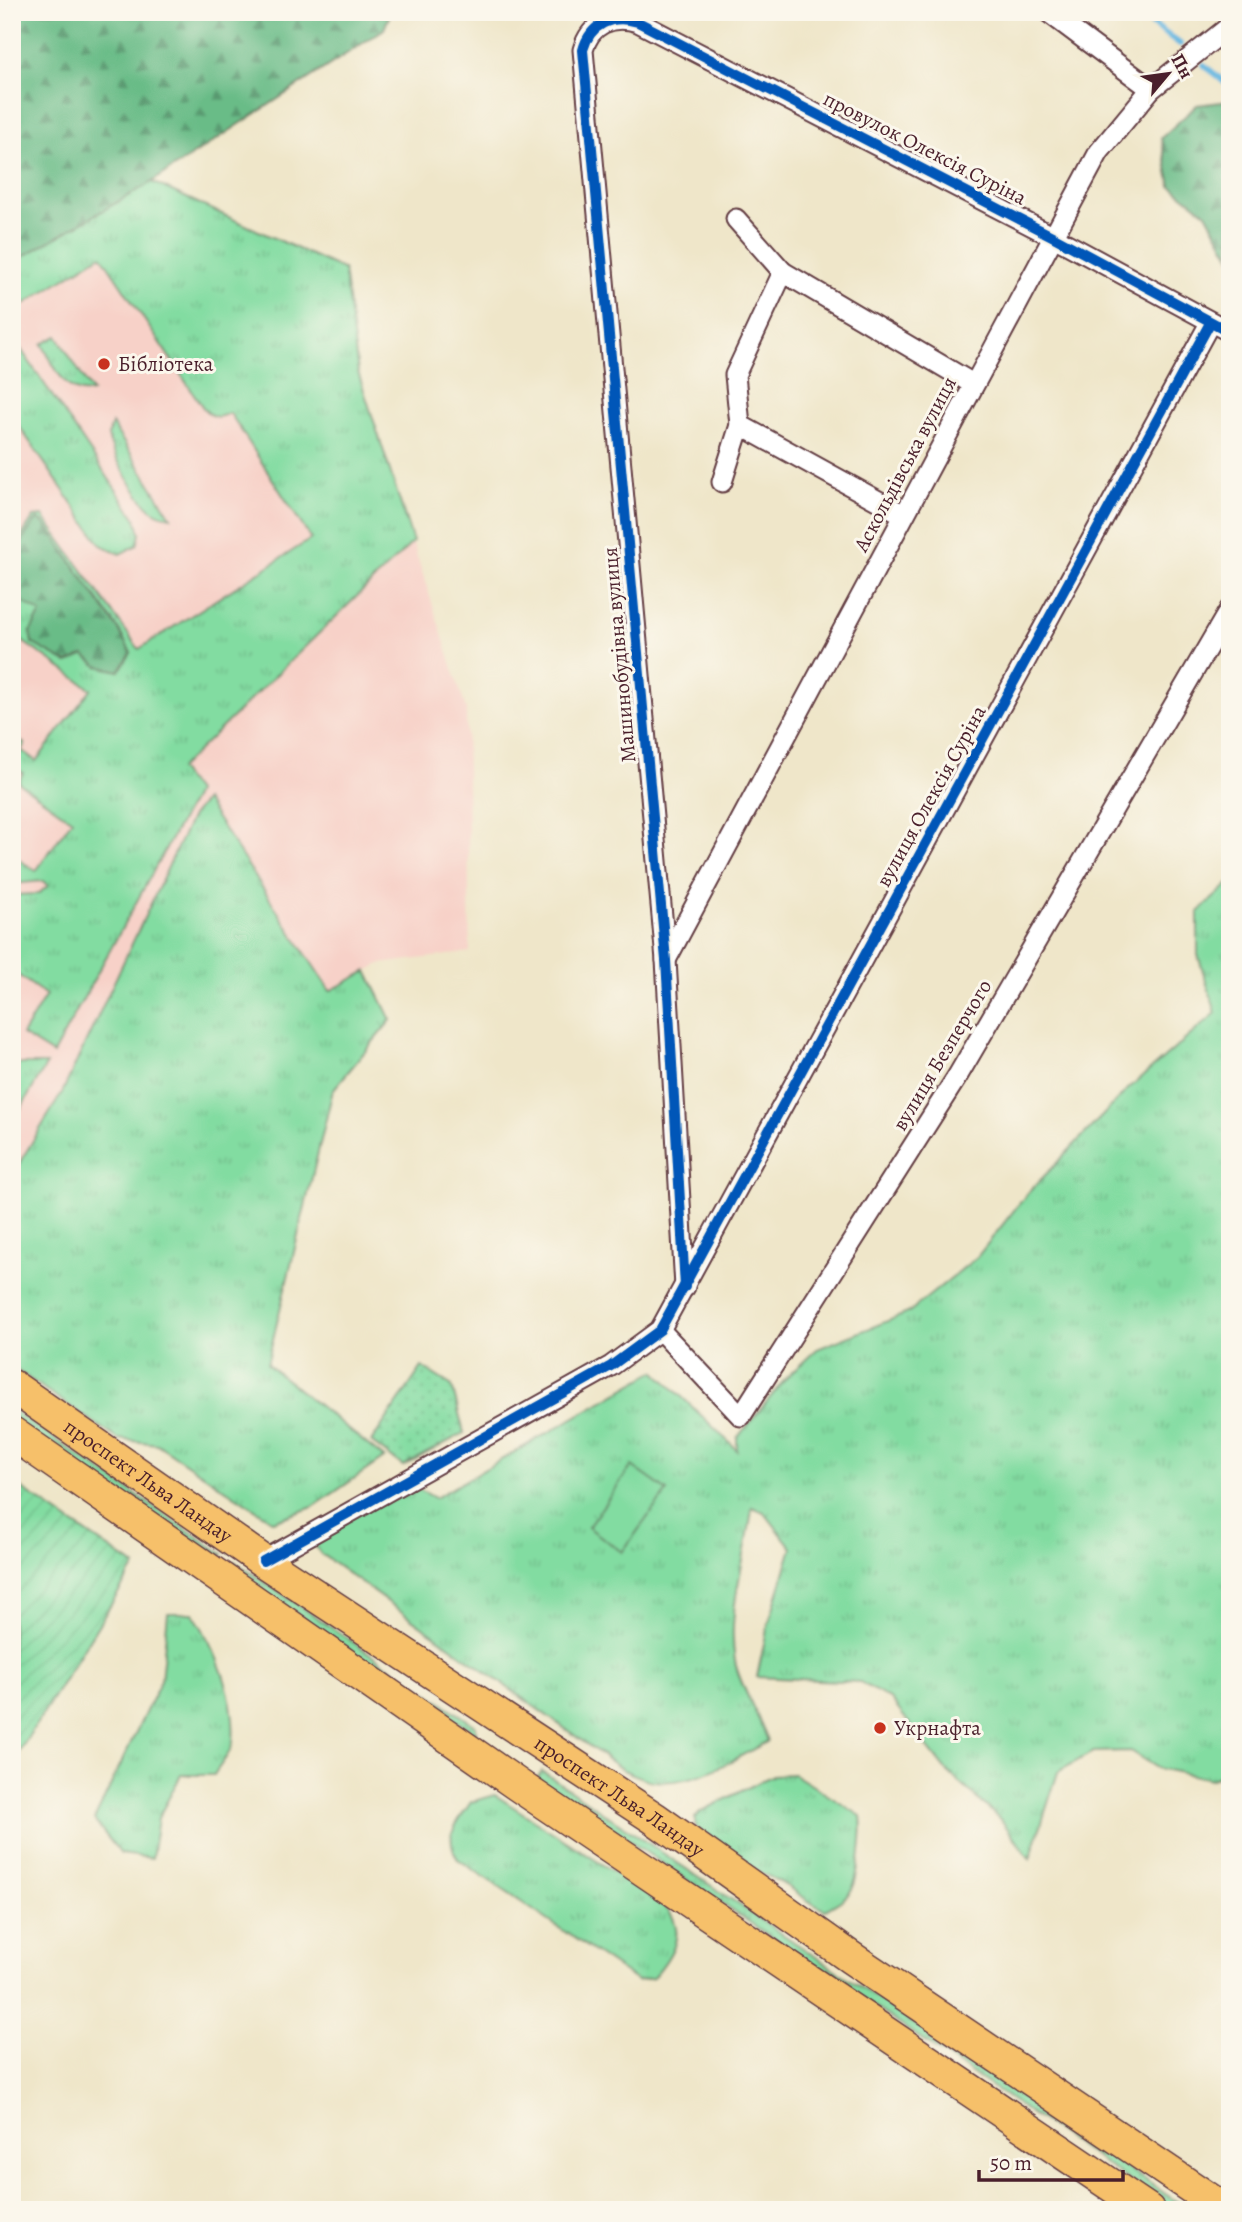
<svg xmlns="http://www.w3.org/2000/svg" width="1242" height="2222" viewBox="0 0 1242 2222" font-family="Alegreya,serif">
  <defs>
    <pattern id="grass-tufts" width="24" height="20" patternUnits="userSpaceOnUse" patternTransform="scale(1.75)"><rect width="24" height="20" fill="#82dca1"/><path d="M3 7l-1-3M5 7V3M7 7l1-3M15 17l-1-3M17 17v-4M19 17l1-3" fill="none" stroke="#72bc8b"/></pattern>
    <pattern id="forest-firs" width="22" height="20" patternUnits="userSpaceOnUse" patternTransform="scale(1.75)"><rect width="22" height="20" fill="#69bc87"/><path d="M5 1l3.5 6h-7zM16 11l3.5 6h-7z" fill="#58986f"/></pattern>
    <pattern id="park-dots" width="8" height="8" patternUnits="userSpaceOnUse" patternTransform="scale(1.75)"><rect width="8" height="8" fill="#82dca1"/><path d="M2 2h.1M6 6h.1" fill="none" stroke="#72bc8b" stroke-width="1.8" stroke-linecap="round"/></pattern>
    <pattern id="garden-furrows" width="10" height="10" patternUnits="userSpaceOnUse" patternTransform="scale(1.75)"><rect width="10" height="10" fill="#82dca1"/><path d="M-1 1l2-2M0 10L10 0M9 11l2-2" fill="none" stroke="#72bc8b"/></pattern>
  </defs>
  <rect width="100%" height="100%" fill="#fbf7ec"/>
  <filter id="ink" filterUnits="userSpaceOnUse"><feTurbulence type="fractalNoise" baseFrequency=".0143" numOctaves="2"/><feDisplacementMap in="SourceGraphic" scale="14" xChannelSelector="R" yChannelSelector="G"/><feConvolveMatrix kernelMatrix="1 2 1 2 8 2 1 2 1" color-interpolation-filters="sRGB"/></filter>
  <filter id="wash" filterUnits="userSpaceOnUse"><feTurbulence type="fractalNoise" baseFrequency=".00686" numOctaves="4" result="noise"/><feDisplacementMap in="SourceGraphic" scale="28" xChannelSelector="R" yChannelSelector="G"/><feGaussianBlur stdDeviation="1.57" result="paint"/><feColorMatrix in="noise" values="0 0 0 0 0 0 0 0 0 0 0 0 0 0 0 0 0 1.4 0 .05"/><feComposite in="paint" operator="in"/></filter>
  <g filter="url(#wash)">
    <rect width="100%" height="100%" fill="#efe6c9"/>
    <polygon fill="#f7d1c8" points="152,182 344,270 358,372 466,709 470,952 380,964 330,991 205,800 192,816 62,1093 12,1175 12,263"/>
    <g fill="url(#grass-tufts)" stroke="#667e66" stroke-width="2">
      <path d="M152,182L344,270L358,372L413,542L179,769L196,792L194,797L53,1054L22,1035L46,995L12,971V895L38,894L48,886L43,881L12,884V855L36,871L72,820L18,782L23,773L12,765V736L25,744L21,750L36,761L91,689L12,634V550L34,517L43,516L139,649L311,539L230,413C218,418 214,419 204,409L101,255L12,312V263Z"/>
      <path d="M57,336L92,392C65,397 54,365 42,344Z"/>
      <polygon points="12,341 18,345 136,519 140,534 137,545 120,554 101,545 12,416"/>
      <path d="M112,424L171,517C165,516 159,515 155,512C139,502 112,454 108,436Z"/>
      <polygon points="205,800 330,991 367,971 391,1020 333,1090 267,1364 384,1458 313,1507 273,1521 157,1444 118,1439 12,1367 12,1175 62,1093 192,816"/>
      <path d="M1230,883V1771L1211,1779L1157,1768L1130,1751L1093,1752L1058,1772L1030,1859L1002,1821L944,1768L891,1700L860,1682L757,1677L768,1625L792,1548L764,1512L752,1507C747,1558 726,1609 735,1661C738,1682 760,1718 768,1741C734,1759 695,1786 654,1781C644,1780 632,1773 623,1770L321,1554L315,1546L318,1531L413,1478L419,1489L435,1498L655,1371L737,1450V1438L787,1377L817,1349L908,1313L977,1257L1027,1194L1128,1089L1216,1013L1198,955V912Z"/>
      <polygon points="12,1064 47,1064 12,1123"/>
      <polygon points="12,1410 223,1554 218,1560 12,1423"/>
      <polygon points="234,1561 476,1726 476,1734 229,1569"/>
      <path d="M168,1613H193C216,1649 237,1698 233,1742C232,1753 219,1766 214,1775H181L158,1818L152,1858L121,1854L94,1820L161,1680Z"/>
      <polygon points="542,1771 1189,2210 1173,2210 537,1778"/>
      <path d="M794,1774L861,1816C863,1830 859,1877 852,1889C846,1899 834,1905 825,1910C807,1903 795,1889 778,1881C754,1868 693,1850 695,1818L700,1812L773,1775Z"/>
      <path d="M495,1795L663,1904C689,1931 673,1953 653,1978L637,1981L458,1859C443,1834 457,1824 471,1802Z"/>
    </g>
    <g fill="url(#forest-firs)" stroke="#5a6e59" stroke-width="2">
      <polygon points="12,12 391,12 384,29 152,182 12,263"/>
      <polygon points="1230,101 1230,256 1206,213 1171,186 1161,138 1197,105"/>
      <path d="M38,519L45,524L119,630L131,653L119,671L98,666L84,655L68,663L32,643L30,632L41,613L13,596L14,588L18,584L17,578L12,576C12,555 24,534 38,519Z"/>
    </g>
    <polygon fill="url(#park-dots)" stroke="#667e66" stroke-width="2" points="422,1367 452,1386 464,1433 403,1466 371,1442"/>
    <polygon fill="url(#garden-furrows)" stroke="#667e66" stroke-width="2" points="12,1482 135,1566 12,1763"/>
    <polygon fill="#82dca1" stroke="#667e66" stroke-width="2" points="632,1466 667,1491 622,1552 588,1527"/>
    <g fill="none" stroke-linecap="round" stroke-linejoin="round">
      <g stroke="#64b6e0" stroke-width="6">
        <polyline points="1136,12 1180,44"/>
        <polyline points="1204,65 1230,87"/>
      </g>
    </g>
  </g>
  <g filter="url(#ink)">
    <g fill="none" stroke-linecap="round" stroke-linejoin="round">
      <defs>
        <g id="minor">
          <polyline points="1048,12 1151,89"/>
          <polyline points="783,272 973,384"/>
          <polyline points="740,425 904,515"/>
          <polyline points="722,482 740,425 735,375 783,272 736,219"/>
          <polyline points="666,960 1099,152 1151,89 1230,26"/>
          <path d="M685,1287L666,960L583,50C590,24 612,14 638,22L1052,236L1230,332"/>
          <polyline points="660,1330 741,1416 957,1077 1230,609"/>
          <polyline points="263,1561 611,1366 660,1330 1210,323"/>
        </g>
        <g id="primary">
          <path id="s1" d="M12,1386L263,1561L654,1818L850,1957L1225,2210"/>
          <polyline points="12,1433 518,1785 1148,2210"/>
        </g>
      </defs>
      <use href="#minor" stroke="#633d43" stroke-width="23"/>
      <use href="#primary" stroke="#633d43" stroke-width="35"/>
      <use href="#minor" stroke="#fff" stroke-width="19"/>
      <use href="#primary" stroke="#f6c06b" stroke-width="32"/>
      <defs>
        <g id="cycleway">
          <path d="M685,1287L666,960L583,50C590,24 612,14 638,22L1052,236L1230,332"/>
          <polyline points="263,1561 611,1366 660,1330 1210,323"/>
        </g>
      </defs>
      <use href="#cycleway" stroke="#fbf7ec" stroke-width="15"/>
      <use href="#cycleway" stroke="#0057b8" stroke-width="10"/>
    </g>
  </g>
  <g fill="#c8321e" stroke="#fbf7ec" stroke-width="2.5">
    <circle cx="104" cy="364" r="7"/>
    <circle cx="880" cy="1728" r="7"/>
  </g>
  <g text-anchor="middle" stroke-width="6" stroke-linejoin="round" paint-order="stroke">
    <g font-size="21" fill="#4a1f2b" stroke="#fbf7ec">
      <text transform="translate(925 148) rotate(27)" y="7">провулок Олексія Суріна</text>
      <text transform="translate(905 464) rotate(-62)" y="7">Аскольдівська вулиця</text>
      <text transform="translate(619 655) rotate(-95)" y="7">Машинобудівна вулиця</text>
      <text transform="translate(931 796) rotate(-61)" y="7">вулиця Олексія Суріна</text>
      <text transform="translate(942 1055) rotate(-59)" y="7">вулиця Безперчого</text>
      <text dy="7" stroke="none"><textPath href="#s1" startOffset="166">проспект Льва Ландау</textPath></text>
      <text dy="7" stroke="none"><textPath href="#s1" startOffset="733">проспект Льва Ландау</textPath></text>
    </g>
    <g font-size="21" fill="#4a1f2b" stroke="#fbf7ec" text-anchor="start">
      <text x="118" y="371">Бібліотека</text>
      <text x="894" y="1735">Укрнафта</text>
    </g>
  </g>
  <rect width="1242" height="2222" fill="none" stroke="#fbf7ec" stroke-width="42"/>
  <g transform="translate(1168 74) rotate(61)" stroke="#fbf7ec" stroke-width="5" paint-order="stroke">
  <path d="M0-5L12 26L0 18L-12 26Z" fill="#4a1f2b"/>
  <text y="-10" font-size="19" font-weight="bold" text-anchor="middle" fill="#4a1f2b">Пн</text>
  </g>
  <path d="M979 2170v10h144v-10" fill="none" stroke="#4a1f2b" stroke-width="3.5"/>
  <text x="990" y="2170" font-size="21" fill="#4a1f2b" stroke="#fbf7ec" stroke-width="5" paint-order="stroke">50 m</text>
</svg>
